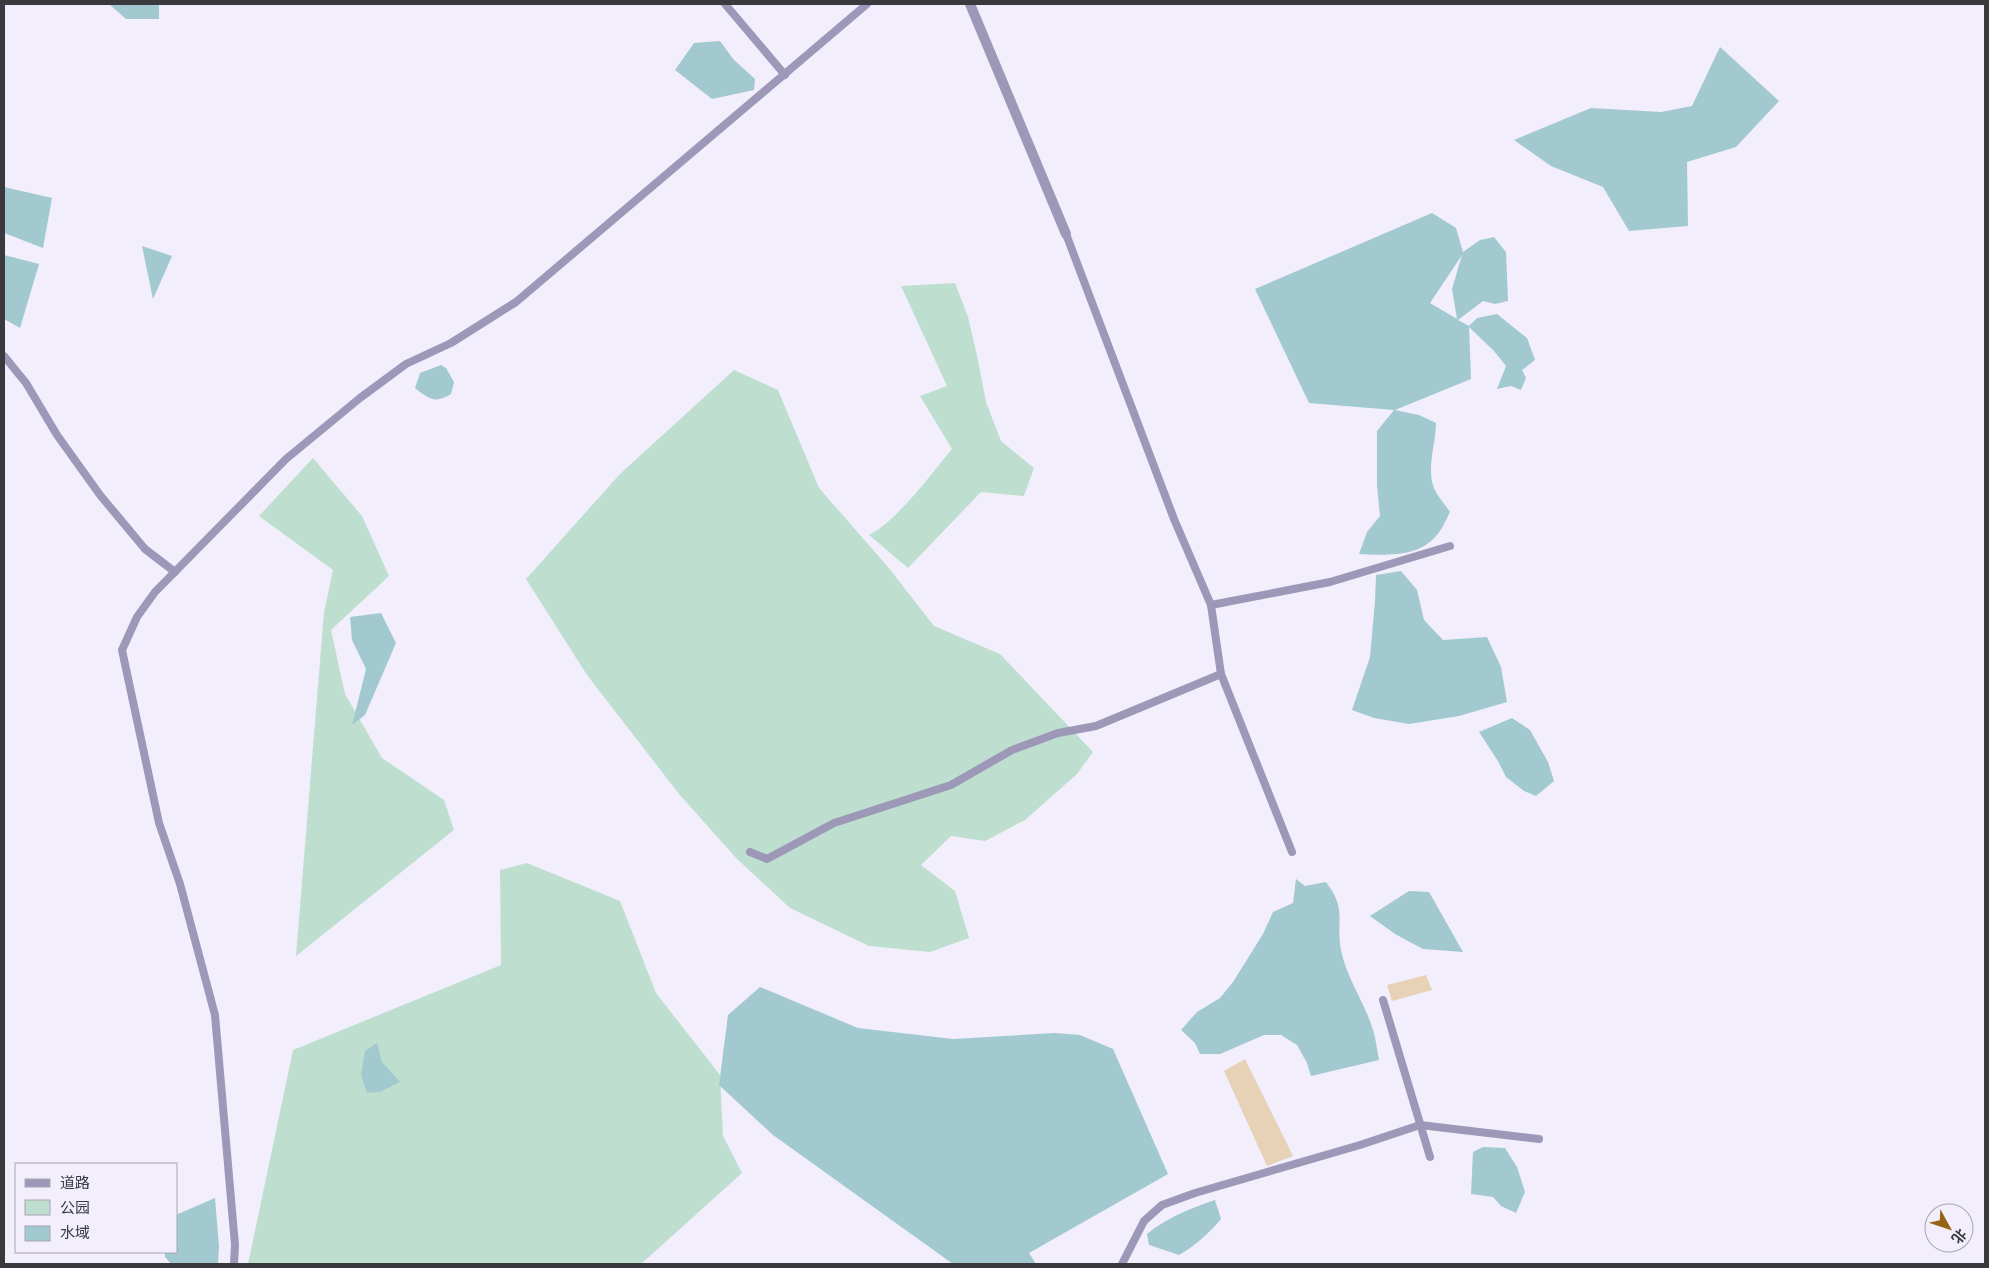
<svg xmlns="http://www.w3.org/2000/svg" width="1989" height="1268" viewBox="0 0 1989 1268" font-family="'Public Sans','Noto Sans SC',sans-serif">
  <rect width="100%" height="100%" fill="#f2eefc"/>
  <g fill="#bedfcf">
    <path d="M955,283L968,317L978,360L986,402L1001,441L1034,468L1024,496L981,492L908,568L869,535C897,521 931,474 952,449L920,396L947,386L901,286Z"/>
    <polygon points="734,370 778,390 819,488 888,567 934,626 1000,654 1093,752 1077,774 1025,820 985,841 951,836 921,865 955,891 969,938 930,952 869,946 790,908 737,859 679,794 587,675 526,579 620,474"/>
    <polygon points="313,458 362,516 389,576 331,630 345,694 382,758 444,800 454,830 296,956 324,612 333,570 259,516"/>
    <polygon points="527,863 620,901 656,993 720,1075 723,1136 742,1173 641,1264 248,1264 293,1050 501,965 500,870"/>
  </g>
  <g fill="#a1c9cf" fill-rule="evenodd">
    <polygon points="109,4 159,4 159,19 126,19"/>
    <polygon points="720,41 734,60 755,79 754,90 712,99 675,70 694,43"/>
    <polygon points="1720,47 1779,101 1736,147 1687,162 1688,226 1629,231 1603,187 1551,166 1514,140 1591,108 1661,112 1692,106"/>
    <polygon points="4,187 52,198 43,248 4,233"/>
    <path d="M1432,213L1456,228L1463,252L1480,240L1494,237L1506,252L1508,301L1495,304L1483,301L1458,320L1469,326L1477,318L1497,314L1527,338L1535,360L1522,370L1526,378L1521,390L1511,386L1497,389L1506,366L1494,351L1469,327L1471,379L1395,410L1419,415L1436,423C1436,442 1427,466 1433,485C1436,495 1445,504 1450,512C1446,520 1442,530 1436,536C1418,558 1384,555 1359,554L1367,532L1380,516L1377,485V431L1394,410L1309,403L1255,289ZM1462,255L1452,289L1457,319L1430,303Z"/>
    <polygon points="142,246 172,256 153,299"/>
    <polygon points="4,255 39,264 20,328 4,319"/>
    <path d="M441,365L446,368L454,382L451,394C435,404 429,399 415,388L420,373Z"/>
    <polygon points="1401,571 1417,590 1424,620 1443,640 1487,637 1501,667 1507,702 1459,716 1409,724 1374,718 1352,710 1370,657 1375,601 1376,575"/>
    <polygon points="381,613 396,643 365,715 352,725 366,669 352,640 350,617"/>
    <polygon points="1512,718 1530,730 1548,762 1554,781 1536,796 1524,791 1506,777 1498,761 1479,732"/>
    <path d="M1296,879L1305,886L1326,882C1346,909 1337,916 1340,944C1344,975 1364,1000 1373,1030C1376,1039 1377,1050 1379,1060L1311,1076L1307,1063L1297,1045L1281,1035H1264L1220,1054H1200L1195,1043L1181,1030L1197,1012L1220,998L1233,982L1263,934L1273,912L1293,903Z"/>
    <polygon points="1409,891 1429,892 1463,952 1423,949 1395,934 1370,916"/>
    <polygon points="760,987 858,1028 953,1039 1055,1033 1080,1035 1113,1049 1168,1174 1029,1253 1036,1264 953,1264 773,1135 719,1085 728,1015"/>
    <polygon points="377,1043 382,1062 400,1082 380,1092 367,1093 361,1075 365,1051"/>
    <polygon points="1483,1147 1505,1148 1517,1167 1525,1192 1516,1213 1501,1206 1493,1197 1471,1194 1473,1152"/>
    <polygon points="215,1198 219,1246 218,1264 171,1264 165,1257 165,1252 176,1252 176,1217 178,1214"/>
    <path d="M1215,1200L1221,1219C1209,1233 1196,1245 1179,1255L1149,1245L1147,1234C1168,1217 1189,1209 1215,1200Z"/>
  </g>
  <g fill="#e7d2b7">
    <polygon points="1426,975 1432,990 1392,1001 1387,985"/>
    <polygon points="1245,1059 1293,1156 1267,1166 1224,1071"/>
  </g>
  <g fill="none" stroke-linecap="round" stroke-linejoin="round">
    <g stroke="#9e98b8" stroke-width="8">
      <polyline points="725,4 785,75"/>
      <polyline points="1066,234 1174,519 1211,605 1221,674 1292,852"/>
      <polyline points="4,356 26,383 57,435 100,495 145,549 175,572"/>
      <polyline points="1211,605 1330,582 1450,546"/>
      <polyline points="750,852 767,859 834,823 951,785 1012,750 1058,733 1096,726 1221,674"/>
      <polyline points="1383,1000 1430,1157"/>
      <polyline points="234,1264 235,1245 215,1015 180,884 159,823 122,650 137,617 155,592 286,459 360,398 406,364 451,343 516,302 867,4"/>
      <polyline points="1122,1264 1144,1221 1162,1205 1195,1193 1360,1145 1420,1125 1539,1139"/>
    </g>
    <polyline stroke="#9e98b8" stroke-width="10" points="970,4 1066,234"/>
  </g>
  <rect width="1989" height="1268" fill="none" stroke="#3a393e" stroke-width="10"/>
  <rect x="15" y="1163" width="162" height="90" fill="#f2eefc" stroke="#a8a6b0"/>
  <rect x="25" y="1179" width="25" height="8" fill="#9e98b8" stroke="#a8a6b0"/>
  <text x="60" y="1188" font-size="15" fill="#3a393e">道路</text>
  <rect x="25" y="1200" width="25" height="15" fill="#bedfcf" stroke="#a8a6b0"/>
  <text x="60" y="1213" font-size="15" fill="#3a393e">公园</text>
  <rect x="25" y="1226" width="25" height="15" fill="#a1c9cf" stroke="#a8a6b0"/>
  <text x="60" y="1238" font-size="15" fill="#3a393e">水域</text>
  <g transform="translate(1949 1228) rotate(130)"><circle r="24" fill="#f2eefc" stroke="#a8a6b0"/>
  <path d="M0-4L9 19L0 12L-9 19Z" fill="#956414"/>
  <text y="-8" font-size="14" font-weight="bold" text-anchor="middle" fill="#3a393e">北</text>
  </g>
</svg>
